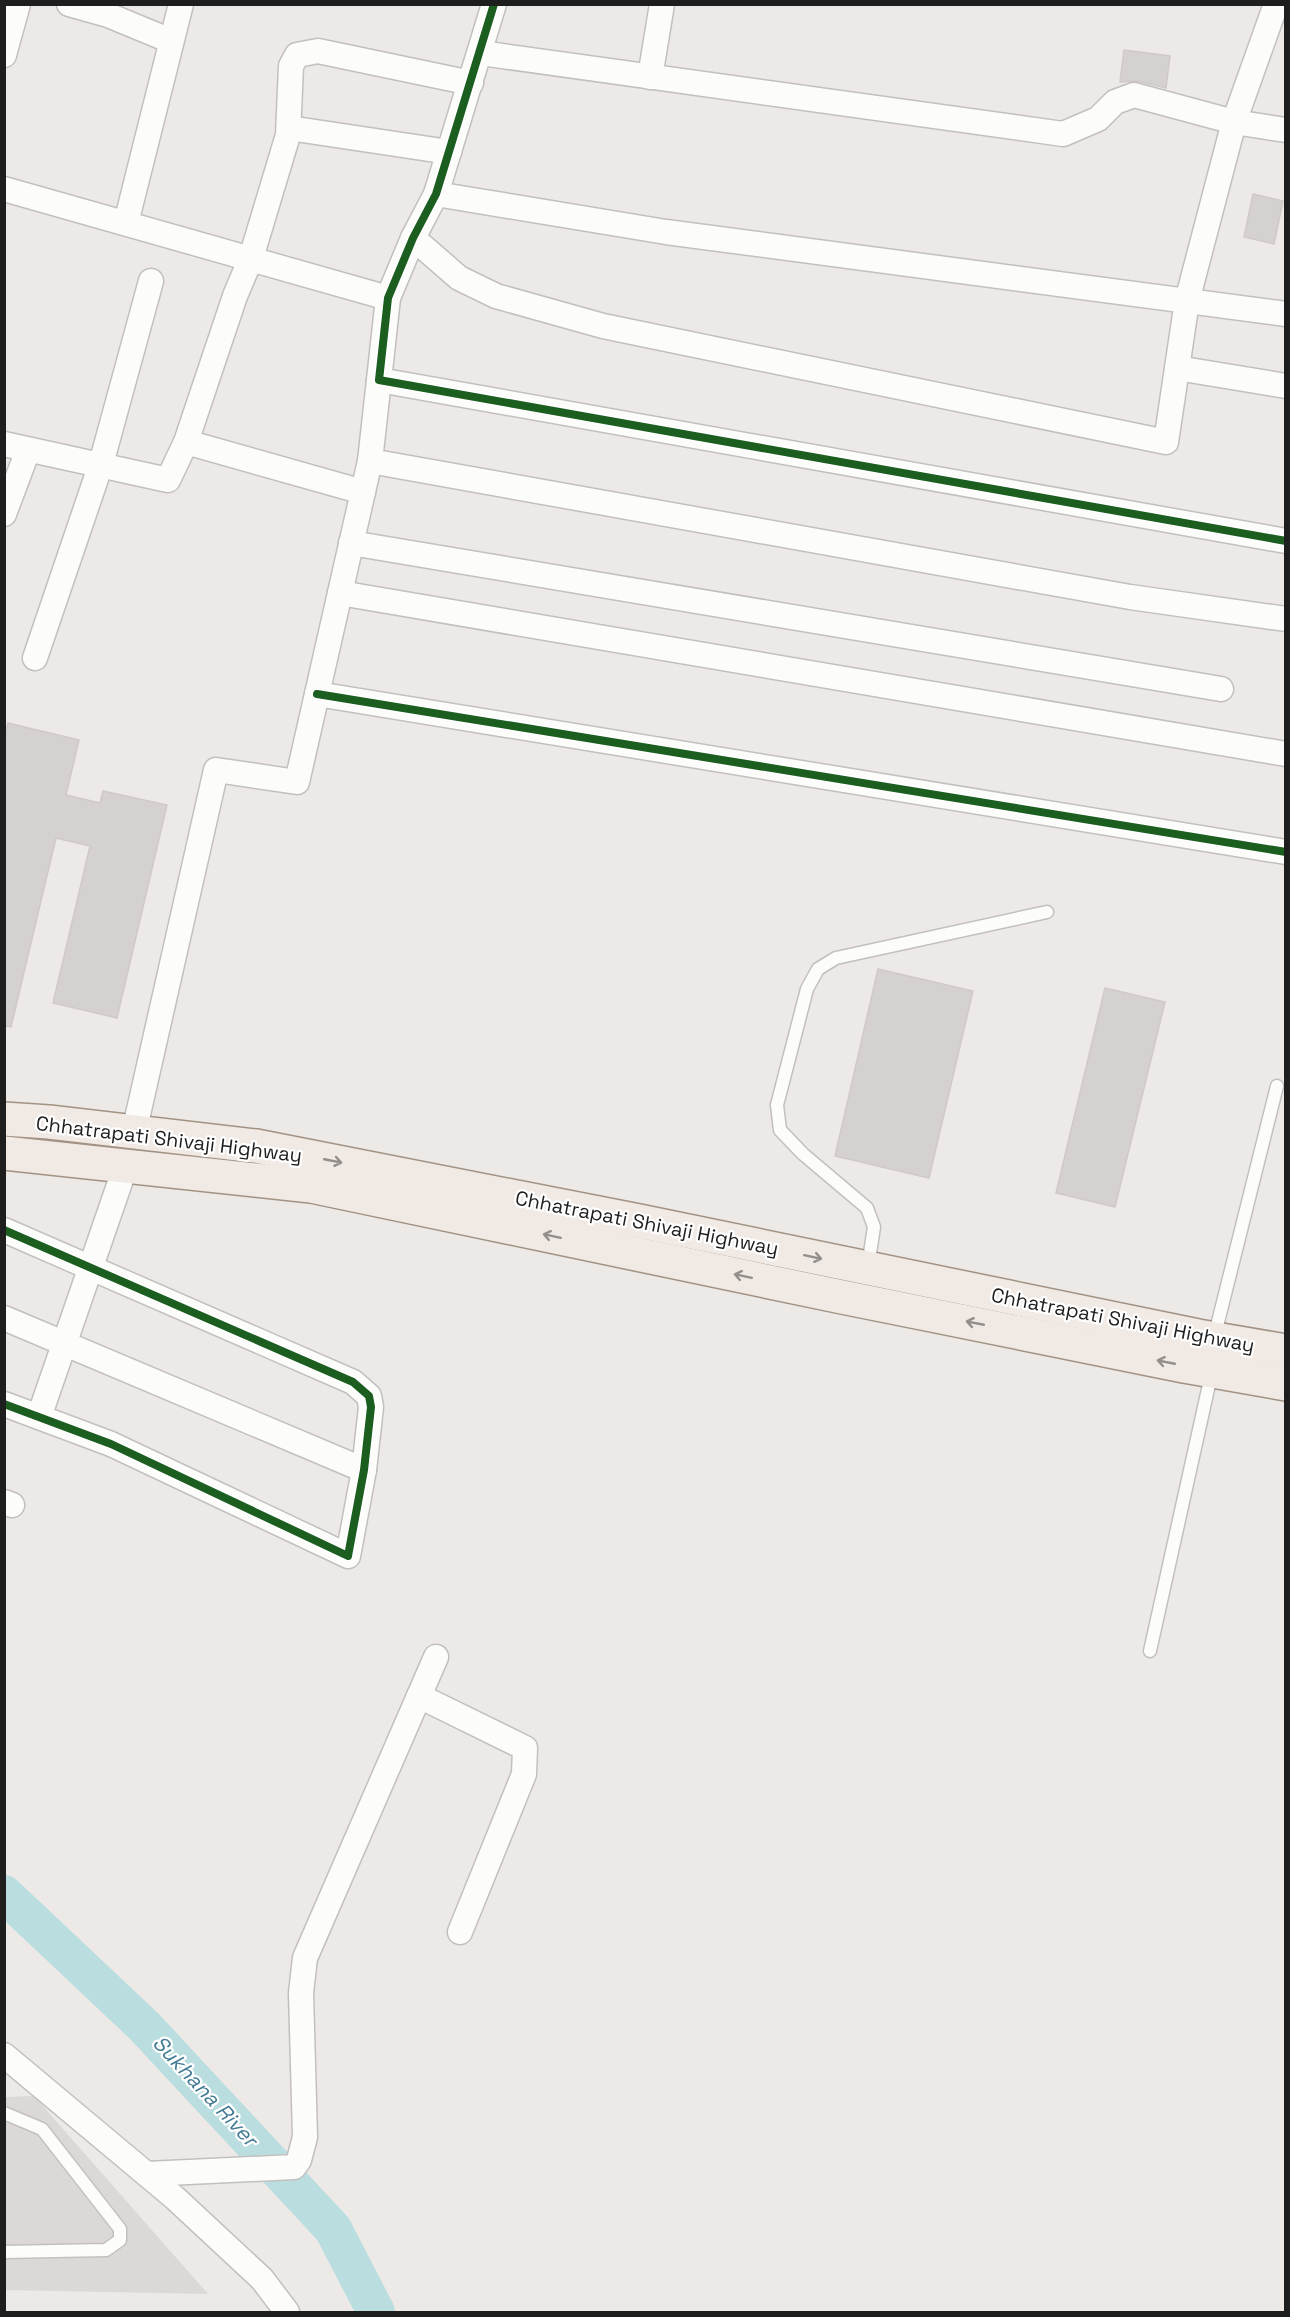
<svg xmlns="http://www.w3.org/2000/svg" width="1290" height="2317" viewBox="0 0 1290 2317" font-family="'Space Grotesk',sans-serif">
  <rect width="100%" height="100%" fill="#ece9e7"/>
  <polygon fill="#dcd8d5" points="34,2096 208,2294 5,2290 5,2097"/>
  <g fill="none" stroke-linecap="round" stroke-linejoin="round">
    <polyline stroke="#badedf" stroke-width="38" points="4,1894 144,2026 333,2229 376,2312"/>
  </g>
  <g fill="#d4d1cf" stroke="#cfcac8" stroke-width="1.5">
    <polygon points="1124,50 1170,56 1166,88 1138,81 1120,82"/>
    <polygon points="1253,194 1283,201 1274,244 1244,237"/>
    <polygon points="8,723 79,740 66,795 100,803 103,791 167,805 117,1018 53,1003 90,846 56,838 11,1027 4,1026 4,738"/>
    <polygon points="878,969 973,991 929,1178 835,1156"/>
    <polygon points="1105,988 1165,1002 1115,1207 1056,1193"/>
  </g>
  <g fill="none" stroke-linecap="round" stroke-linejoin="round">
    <defs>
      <g id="service">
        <polyline points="868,1266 874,1227 867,1208 803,1154 780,1130 777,1105 807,989 818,969 836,958 1047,912"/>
        <polyline points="1214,1338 1277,1086"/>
        <polyline points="1150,1651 1212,1371"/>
        <polyline points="4,2113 42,2129 120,2229 120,2240 106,2250 4,2252"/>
      </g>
      <g id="minor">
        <polyline points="69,4 108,15 171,41"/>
        <polyline points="494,4 436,194 413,238 388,298 379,380 1286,541"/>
        <polyline points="481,53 1063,134 1098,119 1115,102 1134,95 1234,122 1286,130"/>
        <polyline points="4,55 18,4"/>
        <polyline points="650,77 662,4"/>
        <polyline points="289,128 449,152"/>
        <polyline points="4,189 388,298"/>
        <polyline points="436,194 666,232 1286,314"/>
        <polyline points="126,223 181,4"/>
        <polyline points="413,238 459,278 496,296 603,326 1166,442 1187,301 1234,122 1276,4"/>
        <polyline points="1177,368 1286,386"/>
        <polyline points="186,442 235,296 251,258 288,135 291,66 297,55 318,51 471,83"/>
        <polyline points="4,444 168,480 186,442 363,492"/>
        <polyline points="370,461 1130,597 1286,619"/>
        <polyline points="4,514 28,450"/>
        <polyline points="351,543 1221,689"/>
        <polyline points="340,593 1286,754"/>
        <polyline points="35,658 101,464 151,281"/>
        <polyline points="317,694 1286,852"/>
        <polyline points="134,1132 216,770 297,782 370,461 379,380"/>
        <polyline points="4,1230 353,1382 369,1396 371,1407 364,1470 348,1556 111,1444 4,1404"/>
        <polyline points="4,1318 364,1470"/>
        <polyline points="39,1417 126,1165"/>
        <polyline points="4,1502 12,1505"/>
        <polyline points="419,1696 525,1748 524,1774 460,1932"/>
        <polyline points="4,2055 175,2198 262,2279 287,2312"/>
        <polyline points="147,2174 294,2167 299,2160 305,2137 301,1993 305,1958 436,1657"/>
      </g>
      <g id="primary">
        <polyline points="4,1119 49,1122 256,1146 639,1221 1198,1336 1286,1351"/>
        <polyline points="4,1153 311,1186 842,1297 1184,1366 1286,1384"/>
      </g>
    </defs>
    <use href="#service" stroke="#c2c0bf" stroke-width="15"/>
    <use href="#minor" stroke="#c2c0bf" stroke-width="27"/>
    <use href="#primary" stroke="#a29283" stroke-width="36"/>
    <use href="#service" stroke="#fcfcfb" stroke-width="12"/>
    <use href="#minor" stroke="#fcfcfb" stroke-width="24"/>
    <use href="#primary" stroke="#f0e9e4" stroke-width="33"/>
    <defs>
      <g id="cycleway">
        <polyline points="494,4 436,194 413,238 388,298 379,380 1286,541"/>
        <polyline points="317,694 1286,852"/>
        <polyline points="4,1230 353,1382 369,1396 371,1407 364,1470 348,1556 111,1444 4,1404"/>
      </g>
    </defs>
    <use href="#cycleway" stroke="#fff" stroke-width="11"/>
    <use href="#cycleway" stroke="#1b5e20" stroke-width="8"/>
  </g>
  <defs><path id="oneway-shaft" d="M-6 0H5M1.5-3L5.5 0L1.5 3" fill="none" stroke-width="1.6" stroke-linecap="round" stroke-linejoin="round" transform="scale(1.5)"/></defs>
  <g stroke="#928e8b">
    <use href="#oneway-shaft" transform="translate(333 1161) rotate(11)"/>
    <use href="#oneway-shaft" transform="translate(552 1236) rotate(-168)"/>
    <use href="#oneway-shaft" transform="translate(813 1257) rotate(12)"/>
    <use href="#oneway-shaft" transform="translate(743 1276) rotate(-168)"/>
    <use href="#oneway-shaft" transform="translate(975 1323) rotate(-169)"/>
    <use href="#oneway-shaft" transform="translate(1166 1362) rotate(-169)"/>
  </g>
  <g text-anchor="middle" stroke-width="4.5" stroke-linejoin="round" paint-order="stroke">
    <g font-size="20" fill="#1e1e1e" stroke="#fff">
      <text transform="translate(169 1139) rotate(7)" y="7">Chhatrapati Shivaji Highway</text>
      <text transform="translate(647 1223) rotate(11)" y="7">Chhatrapati Shivaji Highway</text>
      <text transform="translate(1123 1320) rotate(11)" y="7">Chhatrapati Shivaji Highway</text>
    </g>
    <g font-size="21" font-style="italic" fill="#437b94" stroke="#fff">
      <text transform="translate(205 2091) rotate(47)" y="7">Sukhana River</text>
    </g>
  </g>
  <rect width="1290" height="2317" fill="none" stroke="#1e1e1e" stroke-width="12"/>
</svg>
